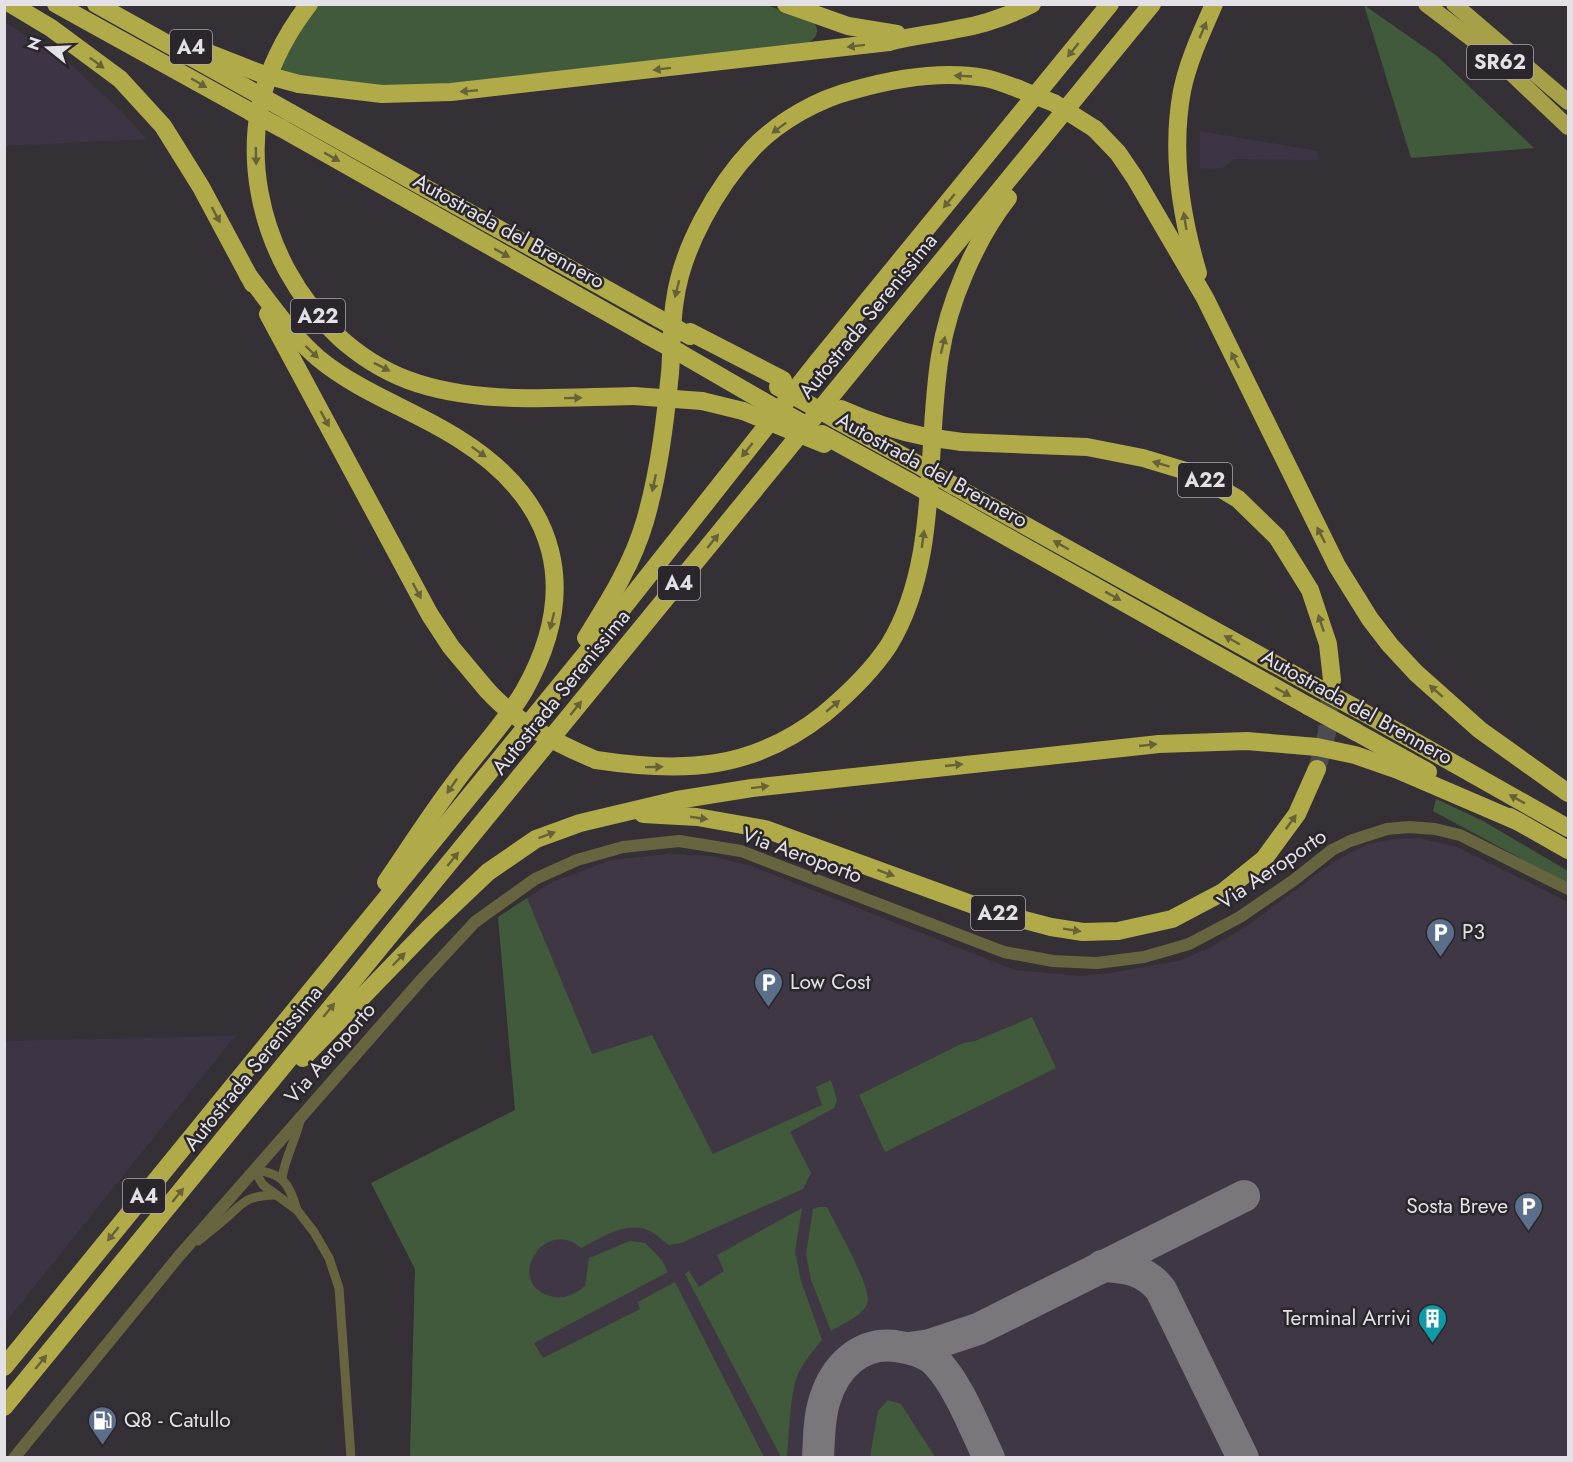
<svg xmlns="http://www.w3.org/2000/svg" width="1573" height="1462" viewBox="0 0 1573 1462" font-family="Jost,sans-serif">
  <rect width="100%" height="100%" fill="#343036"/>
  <g fill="#3d3546">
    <polygon points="4,22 68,62 122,112 146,139 5,146"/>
    <polygon points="1200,131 1318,151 1319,160 1235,159 1222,168 1200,169"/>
    <polygon points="235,1036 5,1323 5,1041"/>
  </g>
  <polygon fill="#3f3844" points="1419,838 1457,847 1568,902 1568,1457 410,1457 415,1269 371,1183 515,1110 498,917 552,882 611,860 669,854 711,856 751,866 1015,970 1081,976 1110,973 1179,961 1211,947 1244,928 1335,861 1368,844 1393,839"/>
  <g fill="#405a3b">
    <path d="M317,5H766L812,21C821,29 817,38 808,43L455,87L332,84L278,71L291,42Z"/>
    <polygon points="1364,5 1437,56 1534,148 1411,158"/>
    <polygon points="1436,799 1483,821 1568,871 1568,884 1433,811"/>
    <path d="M527,898L592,1054L652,1035L713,1154L822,1105L816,1087L831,1080L837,1100L834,1108L790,1132L811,1173L803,1189L681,1243L669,1245C663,1241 657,1235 650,1231C627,1220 601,1238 581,1248C544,1215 504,1284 550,1296C564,1300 574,1295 585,1286L589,1258L630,1241L645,1243L662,1260L668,1272L534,1343L543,1358L640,1309L638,1302L675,1282L764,1457H410L415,1269L371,1183L515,1110L498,917Z"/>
    <polygon points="1032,1017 1056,1068 885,1152 859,1095 963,1043 975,1041"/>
    <path d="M819,1207H827C835,1224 874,1290 867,1304C862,1316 842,1324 831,1331L811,1280L806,1254L813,1209Z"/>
    <path d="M802,1208L795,1252L801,1281L822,1340C813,1351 804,1361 798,1374C790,1392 789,1436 787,1457H781L685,1274L689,1271L699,1287L724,1271L717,1255Z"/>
    <polygon points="888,1400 901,1404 935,1457 870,1457 878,1411"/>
  </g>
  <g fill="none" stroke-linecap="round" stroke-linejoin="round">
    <g stroke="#7a767c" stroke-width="32">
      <path d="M1102,1266C1126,1267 1146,1270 1161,1290L1243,1458"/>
      <polyline points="909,1348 930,1345 978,1329 1244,1196"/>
      <path d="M818,1458C819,1439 819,1416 825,1399C835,1367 860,1342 895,1346C909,1348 925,1351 936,1362C958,1384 975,1429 989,1458"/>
    </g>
    <polyline stroke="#4e4b50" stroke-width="18" stroke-dasharray="18 9" stroke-linecap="butt" points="1317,769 1327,733 1331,682"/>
    <g stroke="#676540" stroke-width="9">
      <polyline points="254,1170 263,1185 297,1210 314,1232 329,1258 339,1288 351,1458"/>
      <path d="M254,1170C283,1173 289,1183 297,1210"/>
      <path d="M282,1178C285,1158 295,1141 300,1121"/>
      <path d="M198,1241C207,1234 216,1227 225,1219C245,1201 246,1196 275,1195"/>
    </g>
    <polyline stroke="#676540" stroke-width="12" points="14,1458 179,1256 422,979 475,922 535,879 577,860 623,847 679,841 741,851 1004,952 1053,961 1097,963 1144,957 1189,944 1240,917 1294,880 1332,850 1350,841 1387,829 1409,827 1435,829 1460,835 1568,889"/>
    <g stroke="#a6a048" stroke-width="16">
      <polyline points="1426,4 1488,51 1568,127"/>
      <polyline points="1454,4 1568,102"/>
    </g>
    <g stroke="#b0aa48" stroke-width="18">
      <polyline points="11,4 51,28 120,79 163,126 201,187 253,284"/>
      <polyline points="56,4 251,112"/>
      <polyline points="96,4 259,95"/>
      <path d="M309,4C285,35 266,73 259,111C240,219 304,340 408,380C478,406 561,397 634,396"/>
      <polyline points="786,4 848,26 897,34"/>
      <polyline points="198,49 262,74"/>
      <path d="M299,84L382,94L451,92L889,42C911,36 934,34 957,29C983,25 1008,16 1032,4"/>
      <polyline points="291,113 658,318"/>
      <polyline points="281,128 647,335"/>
      <polyline points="1095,129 1118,153 1135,178 1205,298 1337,566 1370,619 1390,645 1416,673 1480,730 1568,793"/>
      <path d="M1198,273C1181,216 1171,150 1182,91C1188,61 1202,32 1214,4"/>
      <path d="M248,275C270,303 291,335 318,358C360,393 414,410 459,439C558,501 581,590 524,691C504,725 475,754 453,785C429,817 408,850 386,882"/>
      <polyline points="268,314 430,615 451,647 487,690"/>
      <polyline points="690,332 783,380"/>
      <polyline points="680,353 763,401"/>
      <polyline points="702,401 743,411"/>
      <path d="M841,409C870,422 896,431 927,437"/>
      <polyline points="837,420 917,464"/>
      <polyline points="822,434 911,483"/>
      <polyline points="962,442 1087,447 1143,458 1196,474 1238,499 1277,537 1310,590 1328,644 1332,680"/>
      <polyline points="954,486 1320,689"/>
      <polyline points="952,506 1308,706"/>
      <path d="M586,638C609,601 633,563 645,521C659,473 665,422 670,373C672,349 671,324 675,300C682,248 717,186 753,148C779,121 818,99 854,90C896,78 941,70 985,78C996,80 1008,85 1019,89"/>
      <polyline points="1361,711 1568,828"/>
      <polyline points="1356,732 1428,772"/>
      <path d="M596,760C682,773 752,771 824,714C848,694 872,671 889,645C940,562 925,448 940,356C948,304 975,240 1008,198"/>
      <polyline points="643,814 697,817 765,829 990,911 1051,927 1083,932 1118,931 1172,919 1223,892 1264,859 1297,814 1317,769"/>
      <polyline points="1510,817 1568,850"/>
      <polyline points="303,1058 429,928 488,872 536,839 580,823 677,800 752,788 1159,744 1247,741 1317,747 1355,755 1398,770 1519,822"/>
      <polyline points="4,1367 614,619 818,361 1110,4"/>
      <polyline points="4,1407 1152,4"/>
    </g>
    <g stroke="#b0aa48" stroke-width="18">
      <polyline points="262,74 299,84"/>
      <polyline points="1019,89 1054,103 1095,129"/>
      <polyline points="259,95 291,113"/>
      <polyline points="251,112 281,128"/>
      <polyline points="658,318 690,336"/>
      <polyline points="647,335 680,353"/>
      <polyline points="778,387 837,420"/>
      <polyline points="634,396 702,401"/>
      <polyline points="763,401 806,425"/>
      <polyline points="743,411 824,444"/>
      <polyline points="927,437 962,442"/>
      <polyline points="917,464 954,486"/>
      <polyline points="911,483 952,506"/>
      <polyline points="1320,689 1361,711"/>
      <path d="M487,690C517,723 555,743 596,760"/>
      <polyline points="1308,706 1356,732"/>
    </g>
  </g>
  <defs><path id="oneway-solid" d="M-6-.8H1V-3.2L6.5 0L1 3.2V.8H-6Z" transform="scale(1.5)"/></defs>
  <g fill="#666139">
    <use href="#oneway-solid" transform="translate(1203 30) rotate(-67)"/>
    <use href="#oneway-solid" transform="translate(856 46) rotate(173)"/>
    <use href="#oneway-solid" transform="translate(1073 50) rotate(129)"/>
    <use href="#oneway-solid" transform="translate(97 63) rotate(37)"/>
    <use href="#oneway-solid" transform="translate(662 69) rotate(173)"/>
    <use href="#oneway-solid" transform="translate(963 76) rotate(-177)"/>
    <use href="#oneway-solid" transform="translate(199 83) rotate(30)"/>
    <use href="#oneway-solid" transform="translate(469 91) rotate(175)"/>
    <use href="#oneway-solid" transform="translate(779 128) rotate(143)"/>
    <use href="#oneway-solid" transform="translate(256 156) rotate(89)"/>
    <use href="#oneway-solid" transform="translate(332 157) rotate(29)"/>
    <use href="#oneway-solid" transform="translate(949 201) rotate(129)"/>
    <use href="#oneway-solid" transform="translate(216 215) rotate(62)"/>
    <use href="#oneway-solid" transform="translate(1185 221) rotate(-99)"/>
    <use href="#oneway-solid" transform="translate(502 253) rotate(29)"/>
    <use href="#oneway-solid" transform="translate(677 289) rotate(104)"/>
    <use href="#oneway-solid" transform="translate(943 345) rotate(-76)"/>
    <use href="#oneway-solid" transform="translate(312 352) rotate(43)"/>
    <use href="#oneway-solid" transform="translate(1235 360) rotate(-116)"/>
    <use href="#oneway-solid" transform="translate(382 367) rotate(27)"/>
    <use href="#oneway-solid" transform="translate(573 398) rotate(-1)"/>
    <use href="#oneway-solid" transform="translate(325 419) rotate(61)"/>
    <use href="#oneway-solid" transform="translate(747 450) rotate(128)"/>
    <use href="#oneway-solid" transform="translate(479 452) rotate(35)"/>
    <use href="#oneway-solid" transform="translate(1161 464) rotate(-163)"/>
    <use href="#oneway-solid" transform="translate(654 483) rotate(102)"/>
    <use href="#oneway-solid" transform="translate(1321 535) rotate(-117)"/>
    <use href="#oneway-solid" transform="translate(923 539) rotate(-82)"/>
    <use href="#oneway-solid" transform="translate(713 541) rotate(-51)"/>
    <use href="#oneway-solid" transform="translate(1061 545) rotate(-151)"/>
    <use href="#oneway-solid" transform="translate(417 591) rotate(62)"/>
    <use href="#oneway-solid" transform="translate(1113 596) rotate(29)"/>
    <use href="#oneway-solid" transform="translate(552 621) rotate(104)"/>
    <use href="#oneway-solid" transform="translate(1321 623) rotate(-108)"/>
    <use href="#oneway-solid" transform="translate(1232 640) rotate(-151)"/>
    <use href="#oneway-solid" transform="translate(1436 691) rotate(-139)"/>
    <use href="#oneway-solid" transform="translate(1283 692) rotate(29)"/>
    <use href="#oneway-solid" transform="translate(833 706) rotate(-40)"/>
    <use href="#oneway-solid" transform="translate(576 708) rotate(-51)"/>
    <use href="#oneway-solid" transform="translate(1148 745) rotate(-6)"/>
    <use href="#oneway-solid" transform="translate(954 765) rotate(-6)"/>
    <use href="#oneway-solid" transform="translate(654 767) rotate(-1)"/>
    <use href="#oneway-solid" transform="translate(452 786) rotate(125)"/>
    <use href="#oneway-solid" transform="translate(760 787) rotate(-7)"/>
    <use href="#oneway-solid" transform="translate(1517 799) rotate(-151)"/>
    <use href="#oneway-solid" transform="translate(699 818) rotate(8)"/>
    <use href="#oneway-solid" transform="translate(1291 822) rotate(-54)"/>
    <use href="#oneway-solid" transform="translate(547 835) rotate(-20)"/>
    <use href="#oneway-solid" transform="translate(453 859) rotate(-51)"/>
    <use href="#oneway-solid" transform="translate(886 873) rotate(20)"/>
    <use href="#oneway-solid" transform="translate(1072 930) rotate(9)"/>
    <use href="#oneway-solid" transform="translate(399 959) rotate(-46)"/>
    <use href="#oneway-solid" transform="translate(329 1010) rotate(-51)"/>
    <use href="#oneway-solid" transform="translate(178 1195) rotate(-51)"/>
    <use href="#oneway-solid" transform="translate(113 1234) rotate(129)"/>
    <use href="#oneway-solid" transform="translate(41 1362) rotate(-51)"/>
  </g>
  <defs>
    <symbol id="parking-pin" viewBox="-11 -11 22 30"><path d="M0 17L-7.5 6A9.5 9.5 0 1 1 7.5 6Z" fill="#5c6f8a" stroke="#2a262c"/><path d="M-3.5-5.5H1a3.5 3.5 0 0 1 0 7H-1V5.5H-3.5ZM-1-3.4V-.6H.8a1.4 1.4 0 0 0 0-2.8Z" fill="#fff"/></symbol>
    <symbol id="building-pin" viewBox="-11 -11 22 30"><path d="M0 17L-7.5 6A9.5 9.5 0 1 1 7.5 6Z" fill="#0f9aa8" stroke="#2a262c"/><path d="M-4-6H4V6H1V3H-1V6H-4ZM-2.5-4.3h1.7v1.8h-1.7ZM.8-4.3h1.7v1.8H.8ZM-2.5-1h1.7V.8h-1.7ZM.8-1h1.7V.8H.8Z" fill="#fff"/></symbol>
    <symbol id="fuel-pin" viewBox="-11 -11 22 30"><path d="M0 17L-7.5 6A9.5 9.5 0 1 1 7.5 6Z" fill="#5c6f8a" stroke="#2a262c"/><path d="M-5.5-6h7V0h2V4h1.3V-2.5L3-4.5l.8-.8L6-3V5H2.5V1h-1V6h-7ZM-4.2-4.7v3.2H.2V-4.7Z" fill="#fff"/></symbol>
  </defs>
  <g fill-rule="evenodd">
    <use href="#parking-pin" x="1424" y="916" width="33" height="45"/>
    <use href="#parking-pin" x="752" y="966" width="33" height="45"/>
    <use href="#parking-pin" x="1512" y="1190" width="33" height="45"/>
    <use href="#building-pin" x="1416" y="1302" width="33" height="45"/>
    <use href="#fuel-pin" x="86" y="1404" width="33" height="45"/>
  </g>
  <g text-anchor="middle" stroke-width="5" stroke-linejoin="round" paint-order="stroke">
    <g fill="#2a262c" stroke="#aca9ae" stroke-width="1.5">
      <rect x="170" y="30" width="42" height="34" rx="4.5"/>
      <rect x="1467" y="45" width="66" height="34" rx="4.5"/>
      <rect x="291" y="299" width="54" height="34" rx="4.5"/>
      <rect x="1178" y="463" width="54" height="34" rx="4.5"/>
      <rect x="658" y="566" width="42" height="34" rx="4.5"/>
      <rect x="971" y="896" width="54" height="34" rx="4.5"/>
      <rect x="123" y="1179" width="42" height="34" rx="4.5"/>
    </g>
    <g font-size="20" font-weight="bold" fill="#e3e1e5">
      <text x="191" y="54">A4</text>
      <text x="1500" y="69">SR62</text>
      <text x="318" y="323">A22</text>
      <text x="1205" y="487">A22</text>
      <text x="679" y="590">A4</text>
      <text x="998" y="920">A22</text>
      <text x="144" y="1203">A4</text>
    </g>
    <g font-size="21" fill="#e3e1e5" stroke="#2a262c">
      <text transform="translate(509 231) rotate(29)" y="7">Autostrada del Brennero</text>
      <text transform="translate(868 316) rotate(-51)" y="7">Autostrada Serenissima</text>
      <text transform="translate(932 470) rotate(29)" y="7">Autostrada del Brennero</text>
      <text transform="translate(561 692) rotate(-51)" y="7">Autostrada Serenissima</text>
      <text transform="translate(1357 707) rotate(29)" y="7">Autostrada del Brennero</text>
      <text transform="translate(802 855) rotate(20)" y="7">Via Aeroporto</text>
      <text transform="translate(1272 869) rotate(-34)" y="7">Via Aeroporto</text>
      <text transform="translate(330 1053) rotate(-49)" y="7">Via Aeroporto</text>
      <text transform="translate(253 1068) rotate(-51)" y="7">Autostrada Serenissima</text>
    </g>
    <g font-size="21" fill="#e3e1e5" stroke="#2a262c" text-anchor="start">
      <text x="1462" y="939">P3</text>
      <text x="790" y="989">Low Cost</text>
      <text x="1508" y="1213" text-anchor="end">Sosta Breve</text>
      <text x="1411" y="1325" text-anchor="end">Terminal Arrivi</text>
      <text x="124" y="1427">Q8 - Catullo</text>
    </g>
  </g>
  <rect width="1573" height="1462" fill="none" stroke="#e3e1e5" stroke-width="12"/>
  <g transform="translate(48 48) rotate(288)" stroke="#2a262c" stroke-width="4.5" paint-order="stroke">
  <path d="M0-4.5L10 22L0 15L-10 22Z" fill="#e3e1e5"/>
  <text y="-9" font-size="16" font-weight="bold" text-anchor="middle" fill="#e3e1e5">N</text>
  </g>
</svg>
